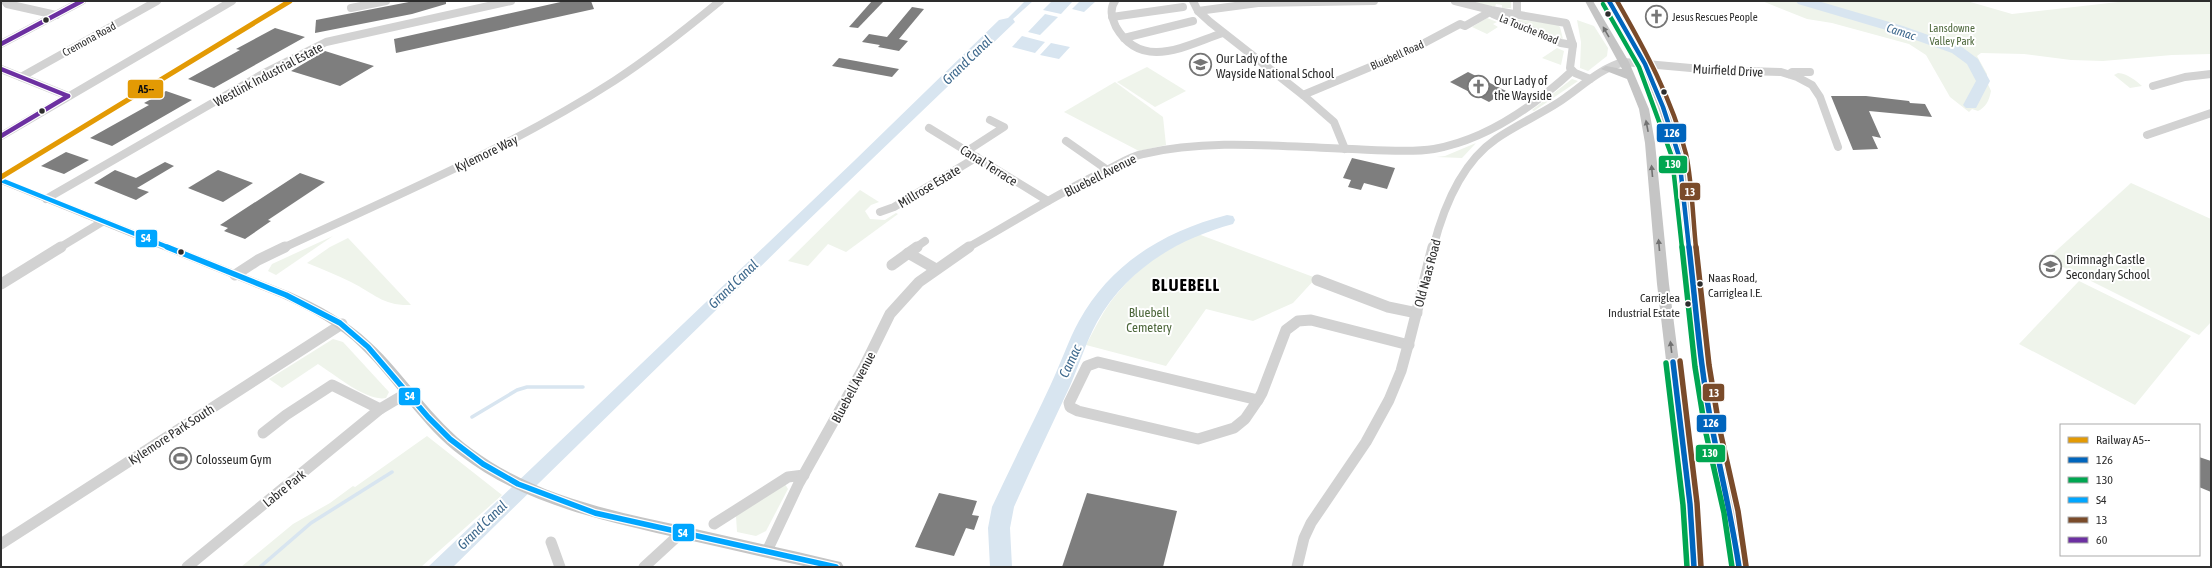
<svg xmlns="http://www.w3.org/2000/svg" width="2212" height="568" viewBox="0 0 2212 568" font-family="'Asap Condensed',sans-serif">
  <rect width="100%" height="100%" fill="#fff"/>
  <g fill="#eff4eb">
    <polygon points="1469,1 1511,1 1511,8 1502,8 1502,5 1496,4 1495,7"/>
    <path d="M1762,1H1967L2012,14L2127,1H2211V54L2172,55L2103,61L2071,60L2024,54L1981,53L1977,56L1987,74V82L1991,91C1989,101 1986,107 1978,111L1972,109L1969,112L1950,97L1926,55L1909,44L1832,23L1807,19Z"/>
    <polygon points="1487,18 1497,22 1493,24 1498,27 1487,34 1472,27"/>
    <polygon points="1513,19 1557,24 1560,27 1563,39"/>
    <polygon points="1577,20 1594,26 1608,48 1607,56 1588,71 1580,68 1581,42"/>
    <polygon points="1557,48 1564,51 1561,65 1542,58"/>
    <polygon points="1147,67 1186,91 1155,107 1117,82"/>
    <path d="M2118,73C2128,74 2135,80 2142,86L2130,88L2114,75Z"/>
    <polygon points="1572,79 1578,81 1534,111 1532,110"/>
    <polygon points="1115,82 1163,117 1166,145 1139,151 1064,112"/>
    <polygon points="1476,143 1462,158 1436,157 1445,156"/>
    <polygon points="2131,183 2211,219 2211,322 2199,335 2047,259"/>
    <polygon points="860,190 879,202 871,205 865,211 870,219 885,220 896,213 898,214 846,252 828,244 808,266 788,261"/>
    <path d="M1198,234L1316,278L1293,303L1253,321L1206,309L1166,366L1086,345C1095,329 1103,310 1116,295C1140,266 1164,249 1198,234Z"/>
    <polygon points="333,236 276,275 268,271 272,264"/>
    <path d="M348,238L411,305C383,306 375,294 351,282C337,275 322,269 307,263L330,247Z"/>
    <polygon points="2079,281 2191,336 2135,405 2019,344"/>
    <path d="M333,339L343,342L389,392L386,398C367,402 334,374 318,364L282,388L269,379Z"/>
    <polygon points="427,436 502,495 421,567 241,567 293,524 330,503 353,486 355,487"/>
    <polygon points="785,484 788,489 766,531 756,536 737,532 736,516"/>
  </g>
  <g fill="#d8e5f0">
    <polygon points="1025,1 1033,1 1013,19 1015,22 798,230 453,567 428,567 854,161 999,20 1008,18"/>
    <polygon points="1052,1 1073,1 1061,14 1043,10"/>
    <polygon points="1080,1 1096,1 1084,12 1072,9"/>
    <polygon points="1045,14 1058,17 1040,35 1028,32"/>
    <polygon points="1022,36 1045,42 1035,53 1012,47"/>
    <polygon points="1051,43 1070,47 1059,59 1040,55"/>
  </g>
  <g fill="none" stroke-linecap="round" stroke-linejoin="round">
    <g stroke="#d8e5f0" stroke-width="3.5">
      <polyline points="472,417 517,390 527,387 583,387"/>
      <polyline points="260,567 311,523 392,472"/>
    </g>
    <g fill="#d8e5f0" fill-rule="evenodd">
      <polygon points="1796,1 1818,1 1903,26 1962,47 1978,59 1990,81 1976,108 1966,108 1963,105 1976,81 1967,64 1952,53 1893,32 1798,4"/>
      <path d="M1227,215L1233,216L1235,220L1233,224C1177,239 1126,270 1097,322C1086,342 1079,365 1070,386C1051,427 1032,466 1014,507L1010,528L1012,567H990L988,528L992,507C1011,466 1032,425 1051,384C1061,363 1068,341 1079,321C1111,263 1165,231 1227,215Z"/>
    </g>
  </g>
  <g fill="#7e7e7e">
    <polygon points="414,1 446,1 446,4 412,14 315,33 316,20"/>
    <polygon points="565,1 591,1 594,9 396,53 394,39"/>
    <polygon points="872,1 884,1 858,28 849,27"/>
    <polygon points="912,7 924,9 899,39 908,41 899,51 878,47 880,45 862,42 869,34 887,37"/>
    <polygon points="275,28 305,37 214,88 188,79 240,50 236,49"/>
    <polygon points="325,51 341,56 374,66 340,86 291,71"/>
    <polygon points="839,58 856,61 899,69 892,77 832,66"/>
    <polygon points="1468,72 1506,91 1489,102 1450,82"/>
    <polygon points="166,91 192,100 112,146 90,138 149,105 144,103"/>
    <polygon points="1831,96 1866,96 1909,101 1910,103 1925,104 1932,117 1869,111 1881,138 1872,136 1878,149 1853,150"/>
    <polygon points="66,152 89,160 64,174 41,166"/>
    <polygon points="1352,158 1395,168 1387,189 1364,183 1361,190 1348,187 1351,180 1343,178"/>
    <polygon points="165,162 174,166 137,188 149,192 136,200 94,183 115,170 136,178"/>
    <polygon points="218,170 253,183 223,202 188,188"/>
    <polygon points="300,173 325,182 268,220 271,221 245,239 224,231 228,228 220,225"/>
    <polygon points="2199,457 2211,461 2211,492 2199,487"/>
    <polygon points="939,493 977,501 972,515 979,516 974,530 966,528 954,556 915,547"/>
    <polygon points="1087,493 1177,511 1163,567 1062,567"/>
  </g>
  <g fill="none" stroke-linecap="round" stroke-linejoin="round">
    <g stroke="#d2d2d2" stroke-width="8">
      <polyline points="5,1 7,4 56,15"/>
      <path d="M1115,1C1109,9 1112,18 1116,27C1142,72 1186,45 1223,33"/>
      <polyline points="1193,1 1198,11 1210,22 1303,95 1411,50 1460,24 1465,26 1488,13"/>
      <polyline points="1455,1 1491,10 1566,23 1573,45 1570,68 1575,73 1590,79"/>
      <polyline points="1517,1 1517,14"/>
      <polyline points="351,8 386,1"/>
      <polyline points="1198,11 1258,3 1374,1"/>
      <polyline points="1493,14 1561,43 1573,45"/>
      <polyline points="1112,17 1183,7"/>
      <polyline points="1124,38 1193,21"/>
      <polyline points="1,44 82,1"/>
      <polyline points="1,69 68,96"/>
      <polyline points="1789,74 1792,72 1810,72"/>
      <polyline points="21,77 157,1"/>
      <polyline points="2153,86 2185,77 2211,74"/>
      <polyline points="1303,95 1334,122 1345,149"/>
      <polyline points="929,128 1048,201"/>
      <polyline points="2147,135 2211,113"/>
      <polyline points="1,136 232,1"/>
      <polyline points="1066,141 1106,169"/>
      <polyline points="967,151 1004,127 990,120"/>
      <polyline points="46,199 266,72 326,42 511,1"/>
      <polyline points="880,212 894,207 977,157"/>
      <polyline points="59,248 102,222"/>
      <path d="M283,248C395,196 510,148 614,81C651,57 686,29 720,1"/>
      <polyline points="915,248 925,241"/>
      <path d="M967,248C1014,222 1059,192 1107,170C1119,164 1131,156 1143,154C1211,138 1283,147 1352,149C1376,150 1411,153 1434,149C1486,140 1534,106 1572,71"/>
      <path d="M1433,248C1443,209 1461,163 1496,139C1516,125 1539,115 1559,102C1580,88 1600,68 1624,62L1713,70L1781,72L1797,77L1812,85L1820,97L1838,147"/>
    </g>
    <g stroke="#d2d2d2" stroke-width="11">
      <polyline points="908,253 936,269"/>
      <polyline points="892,265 917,247"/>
      <polyline points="235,275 258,260 285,247"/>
      <polyline points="1317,280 1388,307 1417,313"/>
      <polyline points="1,284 61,247"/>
      <polygon points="1098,362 1258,400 1245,419 1234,428 1198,439 1078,411 1070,407 1069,403 1087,366"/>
      <polyline points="1258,400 1262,393 1286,330 1298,321 1311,320 1409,345"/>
      <polyline points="263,433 286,415 332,385 380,409"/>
      <polyline points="714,524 788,477 804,475"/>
      <polyline points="551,542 560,567"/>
      <polyline points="1,544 342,324"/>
      <polyline points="767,551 799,483 864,367 890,314 919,282 969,247"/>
      <polyline points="187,567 380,409 407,393"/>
      <polyline points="644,567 681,533"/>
      <polyline points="1297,567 1304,538 1311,523 1366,442 1389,400 1401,371 1410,338 1433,247"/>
    </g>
    <g fill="#c5c5c5" fill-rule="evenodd">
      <polygon points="1585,1 1593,1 1629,62 1649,109 1655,143 1669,284 1697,504 1702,567 1686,567 1683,504 1657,284 1645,143 1639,109 1627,79 1601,69 1606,66 1622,69"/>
      <polygon points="1605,1 1613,1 1650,64 1668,107 1684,156 1708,366 1719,427 1738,512 1747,567 1731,567 1724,512 1705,427 1696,366 1674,156 1658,107 1640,64"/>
      <path d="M1,177L290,292C319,305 347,320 370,342C406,375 431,419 472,449C534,495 608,510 682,526C734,538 785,549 836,561L841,562L844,567H808C762,557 716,546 670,536C597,519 522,503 461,456C421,426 397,383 361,348C339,326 310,311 282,298L1,184Z"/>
    </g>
    <defs>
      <polyline id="bus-1-far1" points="1609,1 1645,64 1663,107 1679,156 1689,248"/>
      <g id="bus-1">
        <path d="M1689,247C1696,307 1700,368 1712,427C1721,474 1732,520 1739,567"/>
        <polyline points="1673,362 1690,504 1694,567"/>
      </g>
      <polyline id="bus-2-far1" points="1603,4 1639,67 1672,157 1682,248"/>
      <g id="bus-2">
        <polyline points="1682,247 1695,367 1705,429 1724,513 1732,567"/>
        <polyline points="1666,363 1683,505 1687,567"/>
      </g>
      <polyline id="bus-3-far1" points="1,180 170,248"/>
      <polyline id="bus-3" points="167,247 286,295 340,323 368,347 428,417 450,439 483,464 518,484 595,513 836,567"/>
      <path id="bus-4-far1" d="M1617,1C1645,50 1672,99 1686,154C1692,181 1693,220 1696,248"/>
      <g id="bus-4">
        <polyline points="1696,247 1709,365 1719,426 1738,511 1746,566"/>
        <polyline points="1680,361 1697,503 1701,567"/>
      </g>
      <g id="bus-5">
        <polyline points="1,44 82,1"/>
        <polyline points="1,69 68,96"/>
        <polyline points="1,136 68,96"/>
      </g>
    </defs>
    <use href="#bus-1-far1" stroke="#fff" stroke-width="7"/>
    <use href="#bus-1" stroke="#fff" stroke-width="8"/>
    <use href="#bus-2-far1" stroke="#fff" stroke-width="7"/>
    <use href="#bus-2" stroke="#fff" stroke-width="8"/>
    <use href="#bus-3-far1" stroke="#fff" stroke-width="7"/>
    <use href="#bus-3" stroke="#fff" stroke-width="8"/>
    <use href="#bus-4-far1" stroke="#fff" stroke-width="7"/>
    <use href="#bus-4" stroke="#fff" stroke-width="8"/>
    <use href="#bus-5" stroke="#fff" stroke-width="7"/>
    <use href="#bus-1-far1" stroke="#0065bd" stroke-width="4.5"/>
    <use href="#bus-1" stroke="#0065bd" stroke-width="5.5"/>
    <use href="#bus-2-far1" stroke="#00a651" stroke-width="4.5"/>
    <use href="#bus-2" stroke="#00a651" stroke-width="5.5"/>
    <use href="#bus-3-far1" stroke="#00a6ff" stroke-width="4.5"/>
    <use href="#bus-3" stroke="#00a6ff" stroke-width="5.5"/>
    <use href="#bus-4-far1" stroke="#7a4b2a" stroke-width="4.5"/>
    <use href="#bus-4" stroke="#7a4b2a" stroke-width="5.5"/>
    <use href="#bus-5" stroke="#6c30a1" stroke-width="4.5"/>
    <defs>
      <polyline id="rail-1" points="1,177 290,1"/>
    </defs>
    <use href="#rail-1" stroke="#fff" stroke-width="8"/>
    <use href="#rail-1" stroke="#e39a04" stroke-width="5"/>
  </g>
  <defs><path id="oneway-solid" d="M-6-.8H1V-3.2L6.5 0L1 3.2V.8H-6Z"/></defs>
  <g fill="#717171">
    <use href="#oneway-solid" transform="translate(1606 32) rotate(-120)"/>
    <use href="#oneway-solid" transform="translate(1647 126) rotate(-101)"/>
    <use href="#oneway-solid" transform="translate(1652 171) rotate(-95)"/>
    <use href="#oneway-solid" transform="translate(1659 245) rotate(-95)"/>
    <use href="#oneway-solid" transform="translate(1671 347) rotate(-97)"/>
  </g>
  <defs>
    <symbol id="church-ring" viewBox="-11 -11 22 22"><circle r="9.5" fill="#fff" stroke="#767676" stroke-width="1.5"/><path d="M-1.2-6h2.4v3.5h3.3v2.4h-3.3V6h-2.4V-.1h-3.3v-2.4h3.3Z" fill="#767676"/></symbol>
    <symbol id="school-ring" viewBox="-11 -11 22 22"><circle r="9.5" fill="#fff" stroke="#767676" stroke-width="1.5"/><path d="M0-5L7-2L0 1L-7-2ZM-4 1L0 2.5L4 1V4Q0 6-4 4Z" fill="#767676"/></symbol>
    <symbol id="stadium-ring" viewBox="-11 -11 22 22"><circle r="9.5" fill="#fff" stroke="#767676" stroke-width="1.5"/><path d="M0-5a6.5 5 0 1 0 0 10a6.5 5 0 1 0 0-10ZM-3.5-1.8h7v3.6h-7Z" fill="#767676"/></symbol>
  </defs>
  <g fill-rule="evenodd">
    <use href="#church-ring" x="1644" y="4" width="25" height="25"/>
    <use href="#school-ring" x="1188" y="52" width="25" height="25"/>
    <use href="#church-ring" x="1466" y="74" width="25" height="25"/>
    <use href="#school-ring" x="2038" y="254" width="25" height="25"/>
    <use href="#stadium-ring" x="168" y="446" width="25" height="25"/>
  </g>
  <g fill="#2d2d2d" stroke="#fff" stroke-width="1.5">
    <circle cx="1608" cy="14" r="3.5"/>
    <circle cx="46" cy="20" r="3.5"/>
    <circle cx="1664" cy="92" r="3.5"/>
    <circle cx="42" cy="111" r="3.5"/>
    <circle cx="181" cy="252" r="3.5"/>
    <circle cx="1700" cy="284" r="3.5"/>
    <circle cx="1688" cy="304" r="3.5"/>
  </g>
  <g text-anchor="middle" stroke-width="4" stroke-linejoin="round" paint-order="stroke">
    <g font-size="11" fill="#2d2d2d" stroke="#fff" text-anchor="start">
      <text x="1672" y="21">Jesus Rescues People</text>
    </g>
    <g font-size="11" fill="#4e683c" stroke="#fff">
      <text x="1952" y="32">Lansdowne<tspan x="1952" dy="13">Valley Park</tspan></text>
    </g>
    <g font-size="11" fill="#2d2d2d" stroke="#fff">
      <text transform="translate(1529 29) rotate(22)" y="4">La Touche Road</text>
      <text transform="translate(89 39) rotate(-29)" y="4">Cremona Road</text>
      <text transform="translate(1397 55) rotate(-24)" y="4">Bluebell Road</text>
    </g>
    <g font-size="12" font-style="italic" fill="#3e698d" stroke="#fff">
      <text transform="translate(1901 32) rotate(18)" y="4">Camac</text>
    </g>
    <g font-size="12" fill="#2d2d2d" stroke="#fff" text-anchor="start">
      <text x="1708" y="282">Naas Road,<tspan x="1708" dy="15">Carriglea I.E.</tspan></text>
      <text x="1680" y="302" text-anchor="end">Carriglea<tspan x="1680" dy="15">Industrial Estate</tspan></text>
    </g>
    <g font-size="13" fill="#2d2d2d" stroke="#fff" text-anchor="start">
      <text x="1216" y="63">Our Lady of the<tspan x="1216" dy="15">Wayside National School</tspan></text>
      <text x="1494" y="85">Our Lady of<tspan x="1494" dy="15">the Wayside</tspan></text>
      <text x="2066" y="264">Drimnagh Castle<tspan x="2066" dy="15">Secondary School</tspan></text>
      <text x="196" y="464">Colosseum Gym</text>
    </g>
    <g font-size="13" fill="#2d2d2d" stroke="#fff">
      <text transform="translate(1728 70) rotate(3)" y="5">Muirfield Drive</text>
      <text transform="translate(268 74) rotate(-28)" y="5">Westlink Industrial Estate</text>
      <text transform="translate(486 153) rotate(-26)" y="5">Kylemore Way</text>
      <text transform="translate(989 165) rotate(32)" y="5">Canal Terrace</text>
      <text transform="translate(1100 175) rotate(-27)" y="5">Bluebell Avenue</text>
      <text transform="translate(929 186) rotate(-31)" y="5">Millrose Estate</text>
      <text transform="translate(1427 273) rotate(-75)" y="5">Old Naas Road</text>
      <text transform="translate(853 387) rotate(-62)" y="5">Bluebell Avenue</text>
      <text transform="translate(171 434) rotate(-33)" y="5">Kylemore Park South</text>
      <text transform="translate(284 488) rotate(-39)" y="5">Labre Park</text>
    </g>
    <g font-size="13" fill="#4e683c" stroke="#fff">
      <text x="1149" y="317">Bluebell<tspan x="1149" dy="15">Cemetery</tspan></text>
    </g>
    <g font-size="14" font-style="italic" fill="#3e698d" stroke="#fff">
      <text transform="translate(967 60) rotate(-44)" y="5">Grand Canal</text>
      <text transform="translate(733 284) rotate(-44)" y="5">Grand Canal</text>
      <text transform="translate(1070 361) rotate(-65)" y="5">Camac</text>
      <text transform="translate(482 525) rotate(-44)" y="5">Grand Canal</text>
    </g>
    <g font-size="17" font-weight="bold" letter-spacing="1" fill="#000" stroke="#fff">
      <text x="1186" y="291">BLUEBELL</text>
    </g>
  </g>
  <g stroke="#fff" stroke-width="1.5">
    <rect x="127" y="79" width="37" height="20" rx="4" fill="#e39a04"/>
    <rect x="1656" y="123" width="31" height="20" rx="4" fill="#0065bd"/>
    <rect x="1658" y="155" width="30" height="19" rx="4" fill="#00a651"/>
    <rect x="1679" y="182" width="22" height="19" rx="4" fill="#7a4b2a"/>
    <rect x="135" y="229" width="23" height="19" rx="4" fill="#00a6ff"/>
    <rect x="1702" y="383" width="23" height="19" rx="4" fill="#7a4b2a"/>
    <rect x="398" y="387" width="23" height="19" rx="4" fill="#00a6ff"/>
    <rect x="1696" y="414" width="31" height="19" rx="4" fill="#0065bd"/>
    <rect x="1695" y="444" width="31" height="19" rx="4" fill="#00a651"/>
    <rect x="672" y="523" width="23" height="19" rx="4" fill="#00a6ff"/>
  </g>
  <g font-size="11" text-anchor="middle" font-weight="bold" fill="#fff">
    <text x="1672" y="137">126</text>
    <text x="1673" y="168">130</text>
    <text x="1690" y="196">13</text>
    <text x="146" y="242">S4</text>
    <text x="1714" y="397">13</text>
    <text x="410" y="400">S4</text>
    <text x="1711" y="427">126</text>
    <text x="1710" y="457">130</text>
    <text x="683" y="537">S4</text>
  </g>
  <g font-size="11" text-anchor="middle" font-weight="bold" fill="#111">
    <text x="146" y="93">A5--</text>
  </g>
  <rect width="2212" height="568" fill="none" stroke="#2d2d2d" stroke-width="4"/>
  <rect x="2060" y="424" width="140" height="132" fill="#ffffff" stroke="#ababab"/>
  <rect x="2068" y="437" width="20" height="6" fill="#e39a04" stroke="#ababab"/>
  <text x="2096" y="444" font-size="12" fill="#2d2d2d">Railway A5--</text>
  <rect x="2068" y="457" width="20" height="6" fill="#0065bd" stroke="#ababab"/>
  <text x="2096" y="464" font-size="12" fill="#2d2d2d">126</text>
  <rect x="2068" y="477" width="20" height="6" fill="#00a651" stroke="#ababab"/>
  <text x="2096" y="484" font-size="12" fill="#2d2d2d">130</text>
  <rect x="2068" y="497" width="20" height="6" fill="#00a6ff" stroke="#ababab"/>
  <text x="2096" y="504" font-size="12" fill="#2d2d2d">S4</text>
  <rect x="2068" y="517" width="20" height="6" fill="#7a4b2a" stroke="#ababab"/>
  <text x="2096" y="524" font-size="12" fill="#2d2d2d">13</text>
  <rect x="2068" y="537" width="20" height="6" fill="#6c30a1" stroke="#ababab"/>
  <text x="2096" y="544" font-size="12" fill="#2d2d2d">60</text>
</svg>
